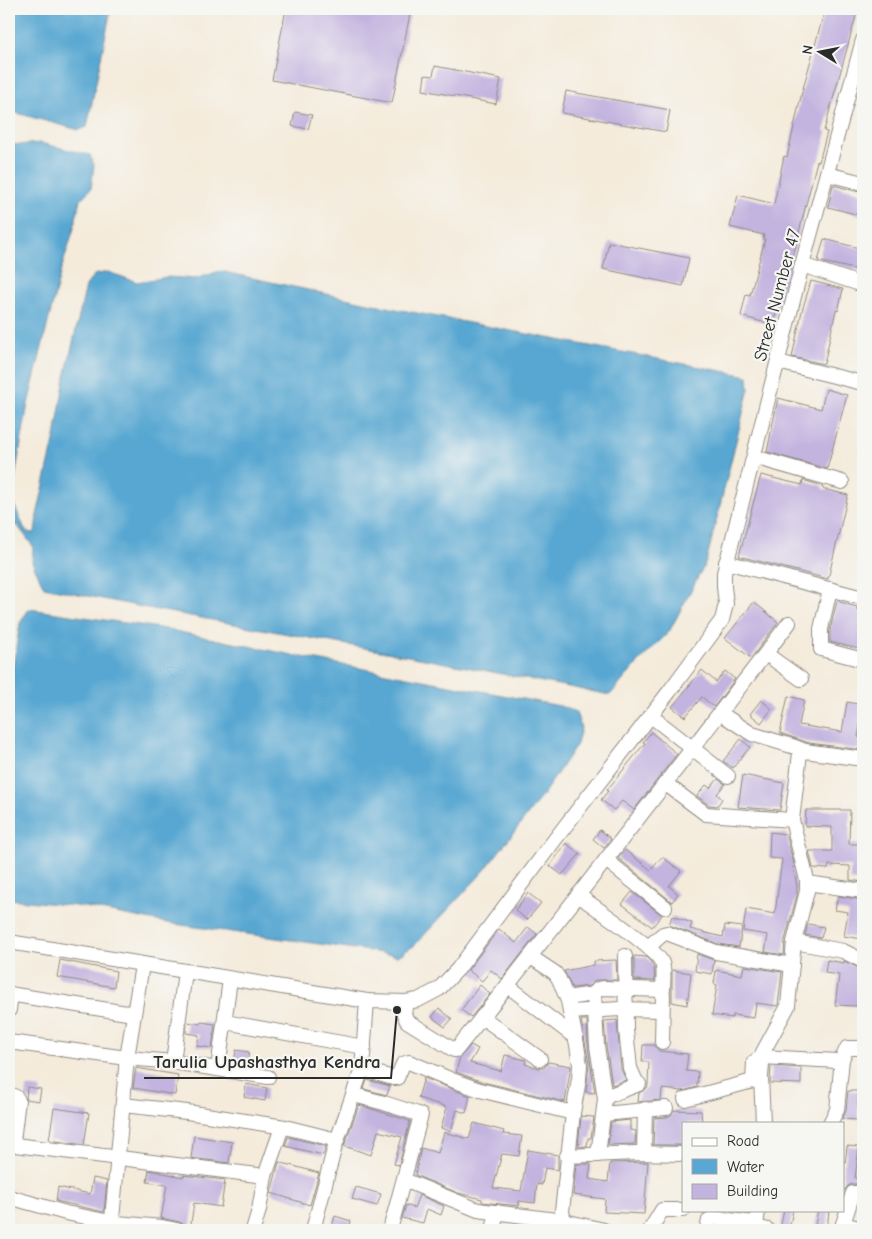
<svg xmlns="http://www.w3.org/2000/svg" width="872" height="1239" viewBox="0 0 872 1239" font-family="'Comic Neue',sans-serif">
  <rect width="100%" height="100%" fill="#f6f6f2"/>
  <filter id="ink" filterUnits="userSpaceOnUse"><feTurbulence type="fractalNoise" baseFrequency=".02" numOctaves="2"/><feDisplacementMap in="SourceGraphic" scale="10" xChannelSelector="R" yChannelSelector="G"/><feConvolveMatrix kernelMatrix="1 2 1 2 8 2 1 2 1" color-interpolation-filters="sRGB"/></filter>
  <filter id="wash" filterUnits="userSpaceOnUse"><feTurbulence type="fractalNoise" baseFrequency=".0096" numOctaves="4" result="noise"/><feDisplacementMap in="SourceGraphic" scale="20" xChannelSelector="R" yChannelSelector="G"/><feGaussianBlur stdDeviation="1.12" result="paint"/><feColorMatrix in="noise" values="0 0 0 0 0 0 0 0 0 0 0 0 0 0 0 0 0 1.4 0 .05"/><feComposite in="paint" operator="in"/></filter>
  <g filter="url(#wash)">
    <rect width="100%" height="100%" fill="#f4ebdb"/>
    <g fill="#59a7d2" stroke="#42697e">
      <polygon points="9,9 111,9 87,127 79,130 9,111"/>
      <polygon points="9,142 18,145 40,143 90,155 94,165 91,189 80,200 74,228 61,270 28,404 16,471 12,500 26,532 35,533 37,515 55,437 65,377 86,286 94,275 108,272 137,282 167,277 195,279 220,271 396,309 748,376 749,389 706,562 669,632 640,661 610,695 435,661 147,608 44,587 32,562 33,546 17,525 9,529"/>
      <polygon points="29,609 160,628 317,660 560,706 576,712 581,728 577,744 542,796 484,871 415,945 398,956 370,951 167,923 85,907 9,899 9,692 20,623"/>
    </g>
    <g id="blocks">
      <g fill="#c2b3df">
        <polygon points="286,9 411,9 392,103 272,80"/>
        <polygon points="825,9 858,9 824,131 827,132 819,162 817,161 782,300 779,299 773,325 741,316 746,294 750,295 765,239 763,239 764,235 730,227 738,195 774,204 784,156 787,157 802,92"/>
        <polygon points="435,66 501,79 496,104 423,90 425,75 433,76"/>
        <polygon points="566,91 670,110 666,132 562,113"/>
        <polygon points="295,112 312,115 308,129 292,126"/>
        <polygon points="833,185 863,193 863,216 828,207"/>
        <polygon points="824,239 863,249 863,271 818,261"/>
        <polygon points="609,242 689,258 683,286 603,269"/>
        <polygon points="811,281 843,289 838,311 836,310 824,364 792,357 802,311"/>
        <polygon points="826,389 847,395 827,469 767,452 778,398 821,409"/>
        <polygon points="761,475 802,485 803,480 822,486 823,489 848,495 828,579 739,556"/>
        <polygon points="837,601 857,607 856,610 863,612 863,650 830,642 830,630"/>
        <polygon points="754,602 778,622 751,658 725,638"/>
        <polygon points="702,670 716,682 725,671 735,679 714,707 702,697 685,717 672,707"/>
        <polygon points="788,696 804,700 799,725 842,732 847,702 863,705 858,737 863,738 863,750 809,743 780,733"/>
        <polygon points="761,700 772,709 761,723 750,714"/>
        <polygon points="651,732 677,754 634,810 622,801 614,810 601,800 608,791 607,790 645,743 643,742"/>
        <polygon points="741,739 750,747 733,768 723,761"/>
        <polygon points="743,775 784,783 780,810 738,807"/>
        <polygon points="718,779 725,784 717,794 722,799 717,806 709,805 697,796 706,785 710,788"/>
        <polygon points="806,810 850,810 849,844 863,844 863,882 850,880 850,866 829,865 828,869 813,868 809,851 832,851 832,827 805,826"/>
        <polygon points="600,830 611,839 604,848 593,839"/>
        <polygon points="770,832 786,834 795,868 793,867 797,886 797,895 785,940 784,955 765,952 768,935 743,931 746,909 775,914 782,859 769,858"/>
        <polygon points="566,843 580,854 562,875 550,866"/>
        <polygon points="625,850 651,870 662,857 681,871 669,886 678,894 672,902 618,858"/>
        <polygon points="632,892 662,915 652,927 622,904"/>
        <polygon points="528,893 541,903 527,920 515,910"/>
        <polygon points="838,896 863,900 862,939 844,936 848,912 835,910"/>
        <polygon points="672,916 692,923 690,929 723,937 725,925 742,927 739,947 718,944 669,925"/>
        <polygon points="808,924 824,927 821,938 805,935"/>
        <polygon points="528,927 537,934 502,979 491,970 482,981 468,970 499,929 516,943"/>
        <polygon points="697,954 714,960 712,974 695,971"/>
        <polygon points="634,956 646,957 651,962 654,968 655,981 634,980"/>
        <polygon points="60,960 116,971 114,987 57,977"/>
        <polygon points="616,960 617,980 596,980 589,986 572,988 564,971 594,965 594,961"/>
        <polygon points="827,960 844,963 844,961 863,970 863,982 858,981 857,1006 835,1005 839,975 825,973"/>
        <polygon points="744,966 782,972 778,1006 756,1003 754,1018 733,1015 732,1018 712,1015 717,985 714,984 716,970 742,975"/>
        <polygon points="672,970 691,973 687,1005 672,1002"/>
        <polygon points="480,985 490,994 471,1017 461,1010"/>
        <polygon points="439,1008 452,1019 445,1027 432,1017"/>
        <polygon points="581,1020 587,1020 588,1047 595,1093 586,1092 589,1064"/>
        <polygon points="617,1020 621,1069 626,1080 612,1085 606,1045 604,1021"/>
        <polygon points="187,1022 200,1024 201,1022 215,1024 212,1048 197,1046 199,1035 186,1033"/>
        <polygon points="471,1045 478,1049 470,1063 501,1071 505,1055 526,1060 525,1064 539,1068 544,1068 548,1062 571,1066 565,1102 483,1082 456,1072 460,1057"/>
        <polygon points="643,1045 654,1045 659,1051 688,1054 686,1071 698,1072 697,1087 683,1091 662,1089 661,1100 638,1102 639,1093 647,1088 648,1085 649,1062 642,1062"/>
        <polygon points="236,1050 249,1052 247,1065 234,1063"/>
        <polygon points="771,1066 801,1068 801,1084 770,1083"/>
        <polygon points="136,1068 178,1075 175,1095 133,1088"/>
        <polygon points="424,1078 470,1096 466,1113 457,1110 451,1131 441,1128 447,1107 418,1098"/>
        <polygon points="367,1080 390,1086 387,1095 364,1089"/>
        <polygon points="246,1084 267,1088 265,1101 244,1097"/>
        <polygon points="27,1087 41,1089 39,1101 26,1099"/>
        <polygon points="848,1091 863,1091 863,1102 858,1102 858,1120 842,1119 846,1111"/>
        <polygon points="359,1105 410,1121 399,1165 394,1164 402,1137 378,1131 371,1155 344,1146"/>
        <polygon points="54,1108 89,1113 84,1145 49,1140"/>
        <polygon points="674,1110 701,1111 702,1123 683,1123 683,1145 653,1145 654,1118 667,1117 671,1115"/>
        <polygon points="581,1116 594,1117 591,1138 588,1138 587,1146 578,1147"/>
        <polygon points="630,1120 630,1130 636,1131 635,1144 608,1145 611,1122"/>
        <polygon points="474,1123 504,1131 503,1134 522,1136 519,1156 502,1154 493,1188 521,1191 528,1150 558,1155 558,1170 545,1168 542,1185 537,1184 535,1203 519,1201 519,1206 482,1202 482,1199 458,1193 415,1175 421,1148 438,1153 444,1132 469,1139"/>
        <polygon points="194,1136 232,1142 229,1163 191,1158"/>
        <polygon points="288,1137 326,1146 323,1155 285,1146"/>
        <polygon points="847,1146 859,1147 855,1178 863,1179 863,1184 852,1184 848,1186 845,1190 843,1189 843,1164 845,1164"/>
        <polygon points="279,1162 319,1173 310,1205 271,1193"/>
        <polygon points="648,1162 644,1214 604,1212 605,1199 573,1195 576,1164 591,1164 589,1179 608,1182 610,1163"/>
        <polygon points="149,1170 183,1177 183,1175 225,1180 221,1207 194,1203 190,1230 186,1230 183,1224 179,1222 161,1218 167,1185 147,1182"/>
        <polygon points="93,1178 107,1181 104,1212 56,1201 58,1187 90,1194"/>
        <polygon points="356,1187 381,1194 377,1206 352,1199"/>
        <polygon points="419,1195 444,1206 441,1215 427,1209 423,1223 402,1218 406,1205 414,1208"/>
        <polygon points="784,1210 793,1210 789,1230 780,1229"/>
        <polygon points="818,1210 829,1210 827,1230 814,1230"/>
        <polygon points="335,1216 351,1221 349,1230 331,1230"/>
      </g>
    </g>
  </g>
  <g filter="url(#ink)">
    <use href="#blocks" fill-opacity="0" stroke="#908b83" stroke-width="1"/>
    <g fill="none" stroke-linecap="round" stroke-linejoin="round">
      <defs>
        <g id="minor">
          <polyline points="827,174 863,183"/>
          <polyline points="802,265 863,285"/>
          <polyline points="778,362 858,382"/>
          <polyline points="754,457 842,482"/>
          <polyline points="726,562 863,598"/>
          <polyline points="830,589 821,629 821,649 863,660"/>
          <polyline points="766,654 801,679"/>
          <polyline points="720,713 752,734 795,747 805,751"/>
          <polyline points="651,716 728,776"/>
          <polyline points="666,784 706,814 792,820 807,880 807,891 794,942 788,1006 763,1052 761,1076 763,1123"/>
          <polyline points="792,820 800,753 805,751 863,759"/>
          <polyline points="606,860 665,907"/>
          <polyline points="807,883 863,891"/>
          <polyline points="9,942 367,1001 406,1002 418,1000 439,989 458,969 556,838 669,692 722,620 726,604 724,587 724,573 802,265 863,40"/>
          <polyline points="794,942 843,951 863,961"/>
          <polyline points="648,947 663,934 667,933 716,952 792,965"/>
          <polyline points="625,956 626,1030 630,1068 637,1084"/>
          <polyline points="531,957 555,973 559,979 568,1001 577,1045 580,1065 579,1079 573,1113 562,1211 564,1221 571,1230"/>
          <polyline points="508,986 576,1038"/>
          <polyline points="9,994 133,1014"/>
          <polyline points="594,994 597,1046 605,1099 598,1155"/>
          <path d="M567,998L594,994L598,989L603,988L663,990C663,982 665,970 662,963C657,949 593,906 578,895"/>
          <path d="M406,1002L404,1014L407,1021L454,1050H456C569,909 679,766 789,623"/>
          <polyline points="9,1010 11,994"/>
          <polyline points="570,1012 620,1009 662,1010"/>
          <polyline points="482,1017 540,1059"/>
          <polyline points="225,1022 364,1047"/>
          <polyline points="9,1042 127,1058 142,965"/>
          <polyline points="662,1042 663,995"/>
          <polyline points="173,1062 185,972"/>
          <polyline points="218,1069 230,979"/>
          <polyline points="362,1069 393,1078 397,1078 403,1064 409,1062 452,1080 480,1090 573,1113"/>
          <polyline points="9,1094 16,1097 18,1100 13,1141 15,1145 265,1176"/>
          <polyline points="354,1095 384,1103 421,1115 390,1230"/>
          <polyline points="605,1097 639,1084"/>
          <polyline points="685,1099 753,1081 754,1062 762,1057 838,1061 842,1059 847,1048 863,1048"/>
          <polyline points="123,1105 187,1112 285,1127"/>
          <polyline points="604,1114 666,1108"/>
          <polyline points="830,1123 837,1110 842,1059"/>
          <polyline points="644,1153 645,1109"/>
          <polyline points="567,1156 636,1153 683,1154"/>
          <polyline points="404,1180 478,1210 564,1221 604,1230"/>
          <polyline points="9,1197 66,1213 115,1223"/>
          <polyline points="758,1210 756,1227 768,1230"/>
          <polyline points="843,1224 853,1193 863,1193"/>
          <polyline points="177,1230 162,1227 117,1223 112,1219 127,1058 173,1062 268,1077"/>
          <polyline points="253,1230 259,1210 265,1176 281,1130 285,1127 337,1140"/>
          <polyline points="313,1230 335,1146 362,1069 367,1001"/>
          <polyline points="493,1230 497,1212"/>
          <polyline points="650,1230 662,1210 683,1210"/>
          <polyline points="707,1230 709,1220 712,1218 755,1223"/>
          <polyline points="841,1230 843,1224 863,1229"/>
        </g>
      </defs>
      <use href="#minor" stroke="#908b83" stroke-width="16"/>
      <use href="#minor" stroke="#fff" stroke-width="14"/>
    </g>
  </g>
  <g text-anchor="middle" stroke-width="4.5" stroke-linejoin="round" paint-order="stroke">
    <g font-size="18" fill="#2b2b2b" stroke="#f6f6f2">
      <text transform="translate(777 295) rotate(-75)" y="6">Street Number 47</text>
    </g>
  </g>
  <path fill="none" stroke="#2b2b2b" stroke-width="2" d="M397 1010L391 1078H144"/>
  <circle fill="#2b2b2b" stroke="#f6f6f2" stroke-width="2" cx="397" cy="1010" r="5"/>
  <g font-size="19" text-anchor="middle" font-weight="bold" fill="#2b2b2b" stroke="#f6f6f2" stroke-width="4.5" stroke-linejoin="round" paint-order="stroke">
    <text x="267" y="1068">Tarulia Upashasthya Kendra</text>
  </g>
  <rect width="872" height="1239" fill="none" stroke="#f6f6f2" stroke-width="30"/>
  <rect x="682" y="1122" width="162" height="90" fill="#f6f6f2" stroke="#a5a5a2"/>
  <rect x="692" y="1138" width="25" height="8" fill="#ffffff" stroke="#a5a5a2"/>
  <text x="727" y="1146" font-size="15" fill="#2b2b2b">Road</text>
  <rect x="692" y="1159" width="25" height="15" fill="#59a7d2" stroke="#a5a5a2"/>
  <text x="727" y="1172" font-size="15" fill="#2b2b2b">Water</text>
  <rect x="692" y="1184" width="25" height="15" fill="#c2b3df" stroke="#a5a5a2"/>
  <text x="727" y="1196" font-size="15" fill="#2b2b2b">Building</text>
  <g transform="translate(820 52) rotate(280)" stroke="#f6f6f2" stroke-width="4" paint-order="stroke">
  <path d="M0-4L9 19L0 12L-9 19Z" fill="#2b2b2b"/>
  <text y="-8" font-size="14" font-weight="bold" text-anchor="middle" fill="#2b2b2b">N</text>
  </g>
</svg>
